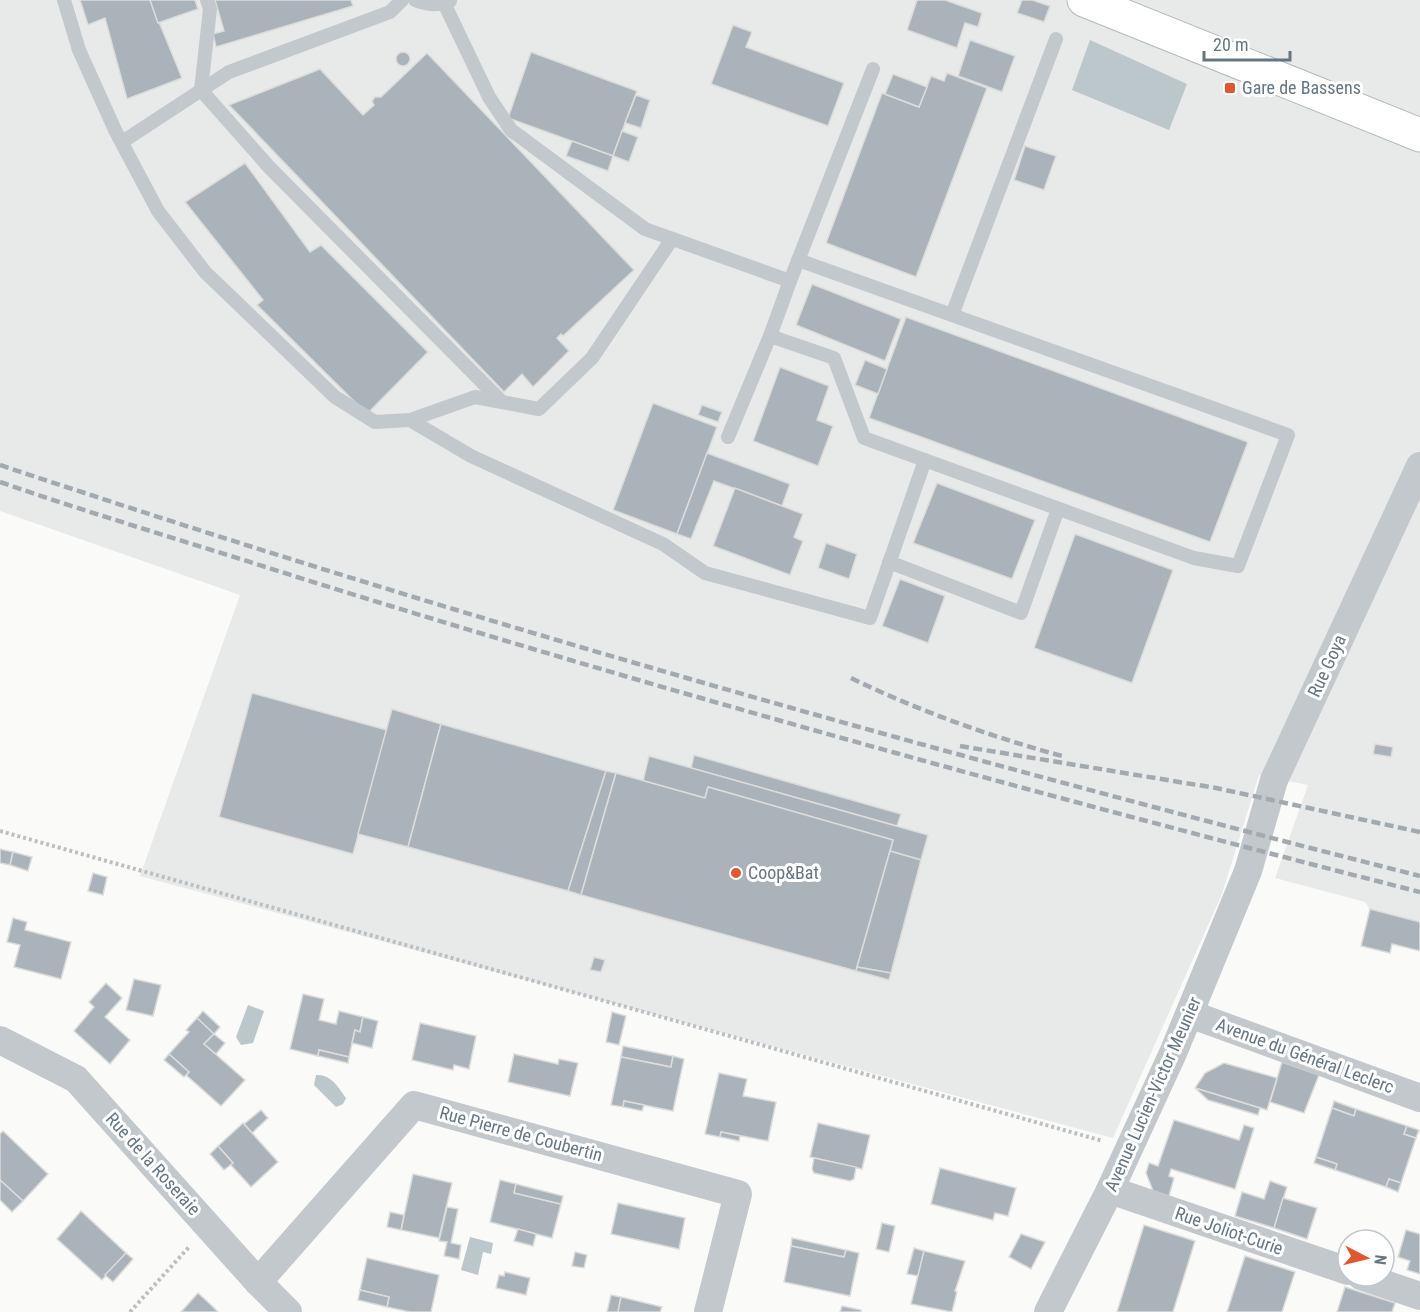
<svg xmlns="http://www.w3.org/2000/svg" width="1420" height="1312" viewBox="0 0 1420 1312" font-family="'Roboto Condensed',sans-serif">
  <rect width="100%" height="100%" fill="#fafaf8"/>
  <polygon fill="#e8e9e9" points="0,0 1420,0 1420,922 1370,909 1365,902 1275,878 1308,785 1259,775 1222,894 1113,1138 140,876 240,595 0,511"/>
  <g fill="#bbc7cb">
    <polygon points="1090,40 1187,84 1169,130 1072,90"/>
    <polygon points="248,1005 264,1011 253,1043 241,1045 236,1037"/>
    <path d="M316,1075C331,1074 338,1087 346,1098L343,1104L336,1107L314,1085Z"/>
    <polygon points="470,1237 493,1243 491,1254 483,1252 478,1275 461,1270"/>
  </g>
  <g fill="#aab3b9" stroke="#dcdcda" stroke-width="1.5">
    <polygon points="80,0 150,0 182,78 127,99 105,18 88,25"/>
    <polygon points="150,0 195,0 198,9 158,23"/>
    <polygon points="215,0 351,0 353,6 216,47 213,34 224,31"/>
    <polygon points="917,0 945,0 982,13 978,27 965,23 957,48 907,30"/>
    <polygon points="1022,0 1032,0 1050,6 1044,22 1017,13"/>
    <polygon points="733,25 752,32 746,47 844,83 828,126 711,84"/>
    <polygon points="970,40 1015,56 1002,92 958,76"/>
    <polygon points="531,52 637,91 613,156 508,118"/>
    <circle cx="403" cy="59" r="7"/>
    <polygon points="427,53 634,270 563,336 561,334 557,338 569,351 533,387 522,374 504,392 229,105 320,69 363,115 374,105 372,101 375,97 381,97"/>
    <polygon points="947,73 987,88 916,277 826,243 882,93 919,107 931,76 944,81"/>
    <polygon points="893,74 927,87 919,107 885,94"/>
    <polygon points="636,95 650,100 641,128 625,123"/>
    <polygon points="622,131 638,137 629,162 613,156"/>
    <polygon points="572,141 613,156 608,171 566,156"/>
    <polygon points="1025,146 1056,156 1044,190 1014,180"/>
    <polygon points="245,163 310,252 321,245 428,352 367,414 257,305 263,300 185,202"/>
    <polygon points="812,284 901,319 885,361 796,325"/>
    <polygon points="906,317 1248,442 1210,542 869,418"/>
    <polygon points="865,360 887,369 878,394 855,385"/>
    <polygon points="780,367 829,386 817,420 833,426 818,466 753,441"/>
    <polygon points="653,403 717,427 677,534 613,510"/>
    <polygon points="702,405 722,412 718,422 698,415"/>
    <polygon points="707,453 790,484 782,506 714,481 691,539 677,534"/>
    <polygon points="937,483 1035,520 1012,579 913,543"/>
    <polygon points="735,488 803,514 794,537 803,541 790,575 713,546"/>
    <polygon points="1075,534 1173,570 1132,683 1034,648"/>
    <polygon points="826,543 857,554 849,579 818,568"/>
    <polygon points="900,579 945,596 928,643 882,626"/>
    <polygon points="252,693 387,730 353,854 219,817"/>
    <polygon points="392,709 441,724 408,847 358,834"/>
    <polygon points="441,724 606,771 568,891 408,847"/>
    <polygon points="1375,744 1393,747 1391,757 1373,754"/>
    <polygon points="694,755 901,814 897,826 691,768"/>
    <polygon points="649,756 928,835 921,860 890,851 893,840 708,787 705,798 643,781"/>
    <polygon points="606,771 616,773 581,895 568,891"/>
    <polygon points="616,773 705,798 708,787 893,840 856,971 581,895"/>
    <polygon points="0,849 13,852 10,865 0,863"/>
    <polygon points="890,851 921,860 891,973 857,967"/>
    <polygon points="13,852 32,857 28,871 10,865"/>
    <polygon points="93,873 107,877 103,895 88,891"/>
    <polygon points="1370,909 1420,922 1420,951 1392,944 1390,953 1361,946"/>
    <polygon points="13,918 27,922 25,930 71,942 61,979 14,967 20,945 7,942"/>
    <polygon points="594,957 605,960 601,972 590,970"/>
    <polygon points="857,967 891,973 889,980 856,971"/>
    <polygon points="134,979 161,985 153,1016 126,1010"/>
    <polygon points="106,983 122,998 105,1017 130,1040 110,1064 74,1031 94,1007 89,1002"/>
    <polygon points="303,994 324,999 319,1020 336,1024 339,1011 363,1017 360,1032 355,1030 349,1057 319,1050 318,1056 290,1049"/>
    <polygon points="203,1011 220,1027 214,1034 197,1018"/>
    <polygon points="612,1012 626,1016 619,1045 606,1042"/>
    <polygon points="363,1017 378,1021 372,1048 352,1043 355,1030 360,1032"/>
    <polygon points="197,1018 214,1034 204,1044 245,1080 221,1106 186,1075 189,1072 169,1054 189,1032 186,1030"/>
    <polygon points="420,1023 476,1036 469,1069 454,1065 453,1070 412,1060"/>
    <polygon points="214,1034 225,1043 216,1054 204,1044"/>
    <polygon points="623,1046 673,1056 671,1067 621,1057"/>
    <polygon points="319,1050 349,1057 348,1063 318,1056"/>
    <polygon points="169,1054 189,1072 184,1077 164,1060"/>
    <polygon points="514,1054 558,1064 559,1059 578,1063 570,1096 508,1082"/>
    <polygon points="673,1056 684,1059 673,1111 624,1101 623,1107 611,1105 621,1057 671,1067"/>
    <polygon points="1282,1062 1319,1075 1304,1113 1270,1102"/>
    <polygon points="1224,1063 1277,1078 1267,1110 1195,1088 1205,1073"/>
    <polygon points="719,1073 747,1079 743,1096 776,1102 768,1141 721,1132 720,1137 705,1134"/>
    <polygon points="1195,1088 1260,1108 1258,1115 1208,1100"/>
    <polygon points="624,1101 644,1105 642,1111 623,1107"/>
    <polygon points="1334,1101 1356,1109 1354,1116 1332,1108"/>
    <polygon points="1332,1108 1354,1116 1356,1109 1407,1126 1404,1134 1416,1138 1401,1183 1389,1179 1386,1187 1335,1170 1337,1164 1316,1157"/>
    <polygon points="261,1110 268,1118 252,1133 244,1124"/>
    <polygon points="1174,1120 1239,1140 1244,1125 1254,1128 1235,1189 1171,1169 1169,1176 1174,1178 1169,1196 1153,1191 1146,1173 1149,1163 1158,1166"/>
    <polygon points="243,1123 278,1162 251,1187 230,1164 233,1163 218,1146"/>
    <polygon points="818,1123 870,1135 862,1169 810,1157"/>
    <polygon points="1407,1126 1419,1130 1416,1138 1404,1134"/>
    <polygon points="3,1131 48,1174 23,1201 0,1180 0,1134"/>
    <polygon points="721,1132 740,1136 739,1141 720,1137"/>
    <polygon points="218,1146 233,1163 224,1170 210,1154"/>
    <polygon points="1316,1157 1337,1164 1335,1170 1314,1163"/>
    <polygon points="814,1158 856,1167 854,1179 850,1181 814,1173 812,1169"/>
    <polygon points="940,1168 1016,1188 1008,1216 995,1213 993,1220 931,1204"/>
    <polygon points="413,1174 452,1183 439,1238 401,1230"/>
    <polygon points="1389,1179 1401,1183 1398,1192 1386,1187"/>
    <polygon points="0,1180 23,1201 12,1212 0,1200"/>
    <polygon points="500,1180 516,1184 514,1193 561,1204 552,1238 490,1222"/>
    <polygon points="1270,1181 1287,1187 1274,1228 1235,1216 1242,1192 1264,1199"/>
    <polygon points="516,1184 563,1196 561,1204 514,1193"/>
    <polygon points="1283,1198 1317,1208 1307,1239 1274,1228"/>
    <polygon points="618,1203 685,1218 679,1249 611,1234"/>
    <polygon points="447,1207 458,1209 451,1243 461,1245 459,1259 444,1256 447,1242 439,1241"/>
    <polygon points="81,1211 126,1253 102,1280 57,1239"/>
    <polygon points="390,1212 404,1215 401,1230 387,1227"/>
    <polygon points="882,1223 895,1226 889,1252 876,1249"/>
    <polygon points="1144,1225 1195,1241 1173,1312 1117,1312"/>
    <polygon points="518,1229 536,1234 533,1246 514,1241"/>
    <polygon points="1406,1230 1420,1234 1420,1274 1407,1270 1410,1261 1398,1257"/>
    <polygon points="1021,1234 1045,1242 1031,1269 1009,1257"/>
    <polygon points="792,1238 846,1250 844,1257 791,1246"/>
    <polygon points="791,1246 844,1257 846,1250 859,1253 850,1296 784,1282"/>
    <polygon points="914,1248 924,1251 918,1276 907,1274"/>
    <polygon points="924,1251 965,1261 955,1291 957,1292 952,1312 911,1304"/>
    <polygon points="575,1252 587,1255 584,1268 572,1266"/>
    <polygon points="126,1253 133,1259 113,1282 105,1275"/>
    <polygon points="1245,1256 1295,1272 1282,1312 1227,1312"/>
    <polygon points="367,1258 439,1275 431,1312 410,1312 387,1307 389,1297 360,1290"/>
    <polygon points="505,1272 530,1278 526,1295 496,1288 499,1275 504,1276"/>
    <polygon points="1345,1287 1395,1303 1392,1312 1337,1312"/>
    <polygon points="360,1290 389,1297 387,1307 358,1300"/>
    <polygon points="198,1293 211,1305 218,1312 181,1312"/>
    <polygon points="611,1295 621,1297 618,1312 607,1312"/>
    <polygon points="621,1297 662,1307 660,1312 618,1312"/>
    <polygon points="842,1306 861,1310 861,1312 840,1312"/>
  </g>
  <g fill="none" stroke-linecap="round" stroke-linejoin="round">
    <defs>
      <polyline id="secondary" points="1084,0 1420,135"/>
    </defs>
    <use href="#secondary" stroke="#b3babf" stroke-width="35"/>
    <g stroke="#bbbfc2" stroke-width="4" stroke-dasharray="3 3" stroke-linecap="butt">
      <polyline points="0,831 1103,1141"/>
      <polyline points="130,1312 189,1247"/>
    </g>
    <g stroke="#c3c8cc" stroke-width="14">
      <polyline points="64,0 79,50 115,130 158,211 205,272 335,397 375,422 410,420 475,397 539,409 592,358 672,239"/>
      <polyline points="207,0 210,9 201,90 269,167 502,402"/>
      <path d="M415,0C428,5 437,6 450,1"/>
      <polyline points="444,3 489,97 511,130 645,229 790,281 873,69"/>
      <polyline points="122,142 229,72 390,12 402,0"/>
      <polyline points="790,281 770,336 834,358 864,438 1194,558 1238,566 1288,435 798,260"/>
      <polyline points="952,315 1056,39"/>
      <polyline points="410,420 471,456 663,544 705,573 870,618 925,460"/>
      <polyline points="728,437 770,336"/>
      <polyline points="889,562 1021,613 1058,509"/>
    </g>
    <g stroke="#c3c8cc" stroke-width="28">
      <polyline points="1190,1014 1420,1098"/>
      <polyline points="0,1040 76,1079 258,1282 288,1312"/>
      <polyline points="1110,1190 1348,1271"/>
      <polyline points="1361,1276 1420,1296"/>
      <polyline points="258,1282 414,1105 738,1194 708,1312"/>
      <polyline points="1048,1312 1110,1190 1173,1053 1248,871 1274,780 1420,466"/>
    </g>
    <use href="#secondary" stroke="#fff" stroke-width="33"/>
    <g stroke="#a2aab0" stroke-width="4.5" stroke-dasharray="9 4.5" stroke-linecap="butt">
      <path d="M0,465C467,621 943,755 1420,876"/>
      <path d="M0,482C98,516 198,545 297,577C668,693 1043,796 1420,892"/>
      <path d="M851,678C919,711 989,736 1062,756"/>
      <polyline points="960,746 1216,788 1420,832"/>
    </g>
  </g>
  <g fill="#e4572e" stroke="#fff" stroke-width="2">
    <rect x="1224" y="82" width="12" height="12" rx="3"/>
    <circle cx="736" cy="873" r="6"/>
  </g>
  <g text-anchor="middle" stroke-width="6" stroke-linejoin="round" paint-order="stroke">
    <g font-size="18" fill="#657683" stroke="#fff" text-anchor="start">
      <text x="1242" y="94">Gare de Bassens</text>
      <text x="748" y="879">Coop&amp;Bat</text>
    </g>
    <g font-size="18" fill="#657683" stroke="#fff">
      <text transform="translate(1327 666) rotate(-65)" y="6">Rue Goya</text>
      <text transform="translate(1305 1056) rotate(20)" y="6">Avenue du Général Leclerc</text>
      <text transform="translate(1153 1094) rotate(-66)" y="6">Avenue Lucien-Victor Meunier</text>
      <text transform="translate(521 1134) rotate(15)" y="6">Rue Pierre de Coubertin</text>
      <text transform="translate(153 1164) rotate(48)" y="6">Rue de la Roseraie</text>
      <text transform="translate(1229 1231) rotate(19)" y="6">Rue Joliot-Curie</text>
    </g>
  </g>
  <g transform="translate(1366 1258) rotate(97)"><circle r="28" fill="#ffffff" stroke="#c1c8cd" stroke-width="1.5"/>
  <path d="M0-4.5L10 22L0 15L-10 22Z" fill="#e4572e"/>
  <text y="-9" font-size="16" font-weight="bold" text-anchor="middle" fill="#657683">N</text>
  </g>
  <path d="M1204 51v9h86v-9" fill="none" stroke="#657683" stroke-width="3"/>
  <text x="1213" y="51" font-size="18" fill="#657683" stroke="#ffffff" stroke-width="4.5" paint-order="stroke">20 m</text>
</svg>
